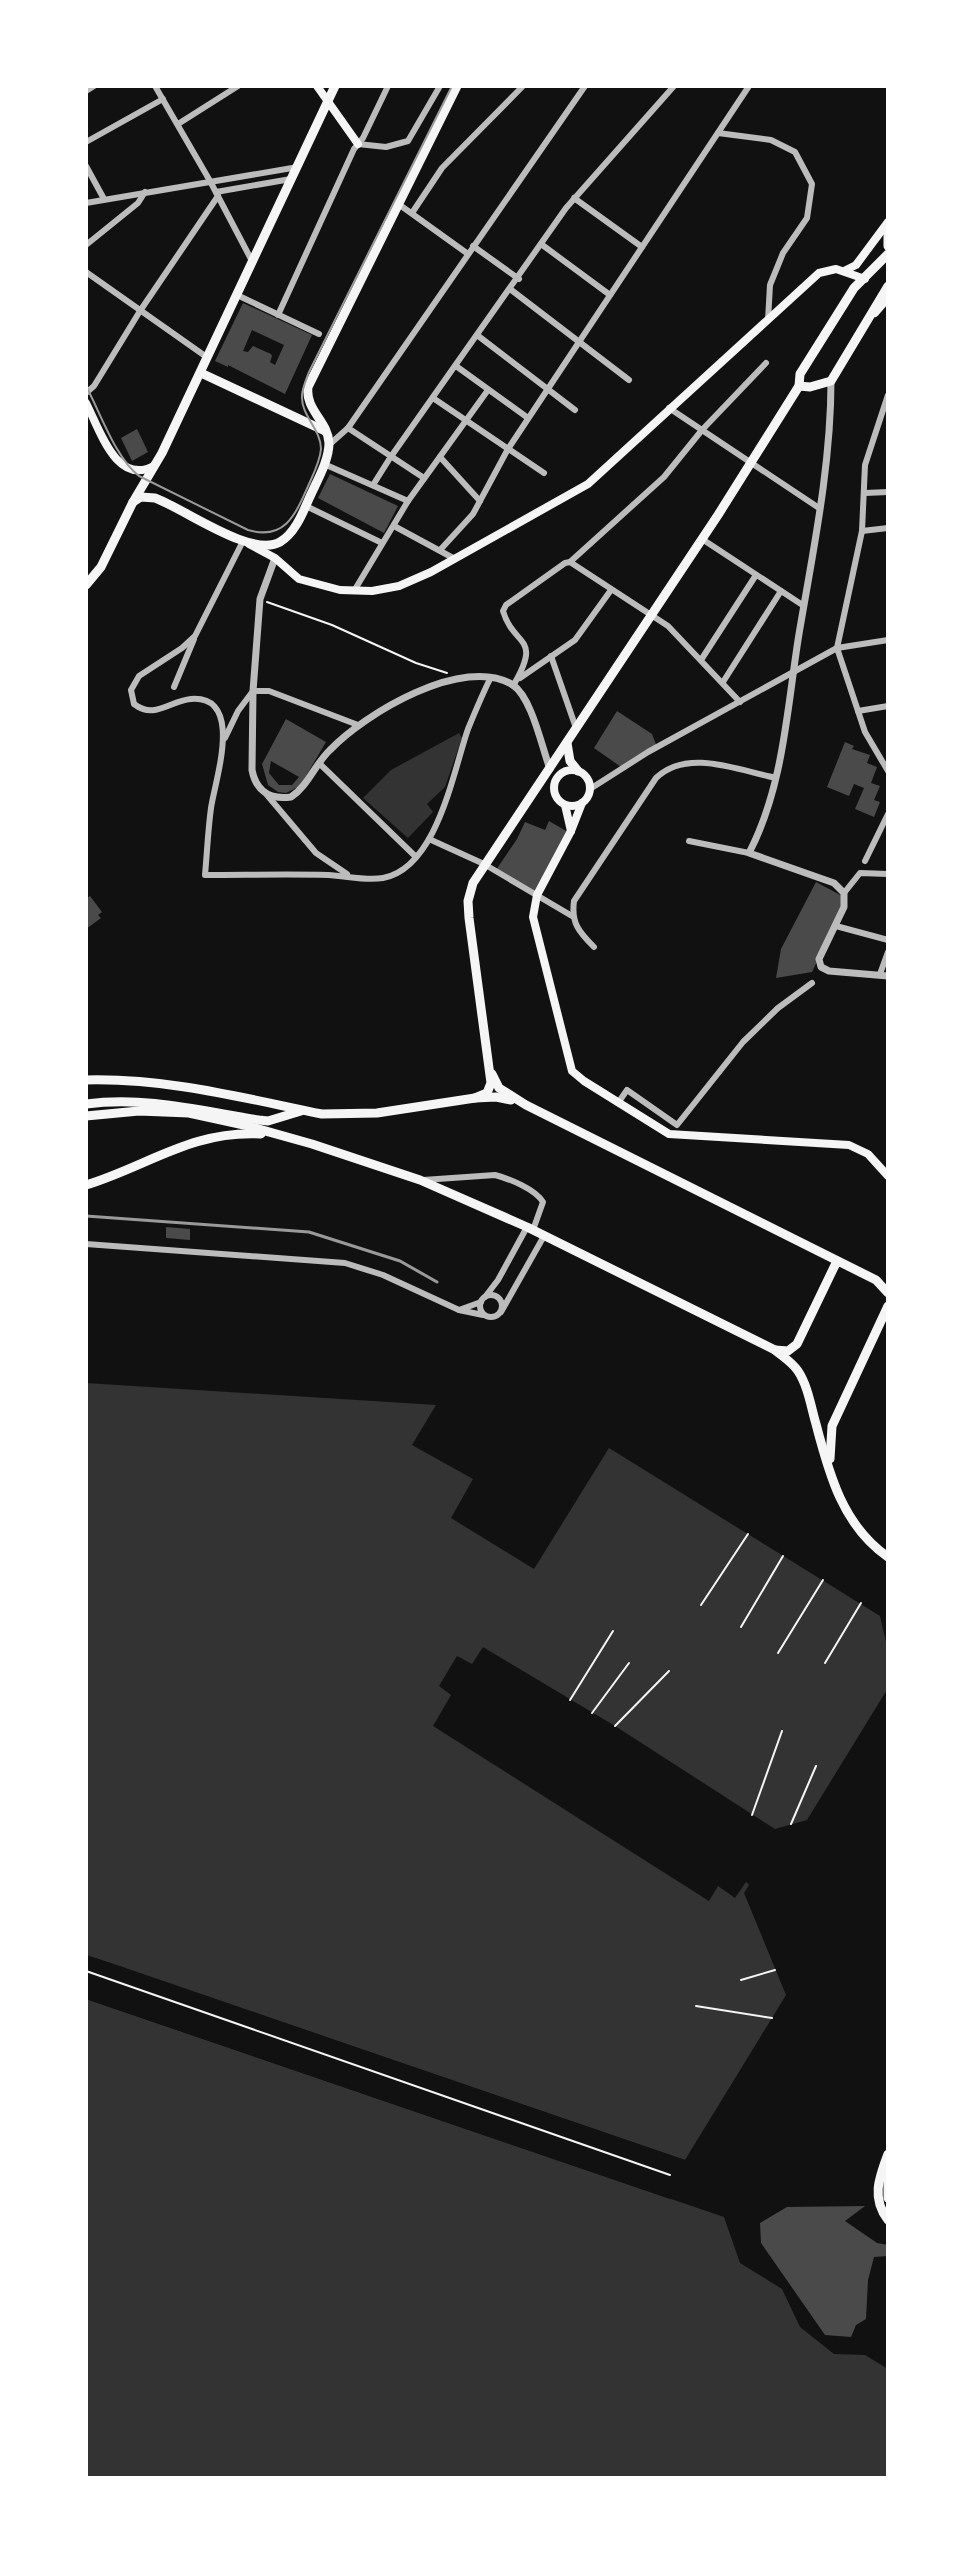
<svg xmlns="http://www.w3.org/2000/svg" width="974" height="2564" viewBox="0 0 974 2564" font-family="'Sofia Sans Condensed',sans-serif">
  <rect width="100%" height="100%" fill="#111"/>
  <g fill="#333">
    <polygon points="459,733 462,738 445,787 427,804 433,812 408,838 363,798 391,770"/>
    <polygon points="86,1383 436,1405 412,1445 473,1479 451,1518 534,1569 609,1448 880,1616 888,1651 888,1688 807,1820 775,1829 615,1726 483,1647 472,1664 457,1656 439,1686 451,1695 433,1726 709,1901 718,1886 735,1898 746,1882 749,1885 744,1893 786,1995 685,2160 86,1955"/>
    <polygon points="86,1999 724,2217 740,2263 782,2289 800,2327 834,2354 865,2355 888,2369 888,2478 86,2478"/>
  </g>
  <g fill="#111">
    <polygon points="86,1955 111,1963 685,2160 683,2163 109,1967 86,1959"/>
    <polygon points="86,1995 87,1996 672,2195 670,2199 86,1999"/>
  </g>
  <g fill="#4a4a4a" fill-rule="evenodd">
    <path d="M243,303L312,335L285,394L228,365V367L215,361ZM252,330L284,345L275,365L270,362L272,356L271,354L253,346L248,352L243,351Z"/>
    <polygon points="137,429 148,452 132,461 121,438"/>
    <polygon points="330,474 398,506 384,533 318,498"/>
    <polygon points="617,711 652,734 657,747 621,767 594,748"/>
    <path d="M286,719L326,742L300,786L286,793L278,792L268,785L262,764ZM271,761L299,777L292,785H279L269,773Z"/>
    <polygon points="845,742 854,746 852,749 870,755 867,763 877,767 871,783 880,786 874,800 880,802 874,817 855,809 864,788 854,784 849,796 827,787"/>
    <polygon points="549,821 568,832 535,891 496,870 517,839 525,822 545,830"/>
    <polygon points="816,882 844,897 844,905 812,972 776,978 781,949"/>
    <polygon points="90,896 102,912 98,915 101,918 86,929 86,899"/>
    <polygon points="166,1227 190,1229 190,1240 166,1238"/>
    <polygon points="865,2206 845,2221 877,2243 888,2245 888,2256 874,2257 868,2280 866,2319 856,2325 851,2337 825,2335 761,2243 760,2223 787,2207"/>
  </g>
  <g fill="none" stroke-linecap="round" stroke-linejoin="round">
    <g stroke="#f5f5f5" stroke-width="2">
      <polyline points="267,602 332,625 416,663 447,673"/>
      <polyline points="701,1605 748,1534"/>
      <polyline points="741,1627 783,1556"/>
      <polyline points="778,1653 823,1580"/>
      <polyline points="825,1663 861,1603"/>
      <polyline points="570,1700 613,1631"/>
      <polyline points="592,1713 629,1663"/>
      <polyline points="615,1726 669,1671"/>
      <polyline points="752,1815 782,1731"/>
      <polyline points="791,1824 816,1766"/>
      <polyline points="86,1971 670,2175"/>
      <polyline points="741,1980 775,1970"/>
      <polyline points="696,2006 772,2018"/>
    </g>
    <g stroke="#bcbcbc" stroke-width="6">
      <polyline points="155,86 210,181 252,261"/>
      <polyline points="86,91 94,86"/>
      <polyline points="178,124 238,86"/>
      <polyline points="718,133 771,140 795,152 812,184 807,218 783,253 770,285 768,320"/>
      <polyline points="86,142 163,99"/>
      <polyline points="358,144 386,147 408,141 440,86"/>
      <polyline points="86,166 104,199"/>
      <polyline points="216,192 291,179"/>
      <polyline points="574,198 642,247"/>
      <polyline points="86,203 298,167"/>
      <polyline points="397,203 468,254"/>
      <polyline points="412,213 442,168 523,86"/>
      <polyline points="541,244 610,295"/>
      <polyline points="86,245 138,203 145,192"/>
      <polyline points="473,246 519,279"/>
      <polyline points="86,272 208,358"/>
      <polyline points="510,289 629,380"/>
      <polyline points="237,295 319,334"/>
      <polyline points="278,315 354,149 363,138 388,86"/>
      <polyline points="477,335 575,410"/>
      <polyline points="456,366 528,418"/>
      <polyline points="86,393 94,386 140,311 218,196"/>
      <polyline points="888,395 865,465 862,531 837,648 865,732 888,771"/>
      <polyline points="433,398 544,473"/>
      <polyline points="669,408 819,508"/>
      <polyline points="348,428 424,478"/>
      <polyline points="330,444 348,428 585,86"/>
      <polyline points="440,457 480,501"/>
      <polyline points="324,464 408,501"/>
      <polyline points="373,485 390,458 566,208 674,86"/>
      <polyline points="865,493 888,492"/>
      <polyline points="306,506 382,543"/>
      <polyline points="394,526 455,559"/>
      <polyline points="862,531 888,528"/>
      <polyline points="702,539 804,606"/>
      <path d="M243,541L195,636L182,648L139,676L131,690L134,704C155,720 169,701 191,699C245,695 215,780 211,808C208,830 207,853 205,875C246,875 288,874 328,875C347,876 366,881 383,878C437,868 453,772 468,729C475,712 482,695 490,679"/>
      <polyline points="441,549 473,514 508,449 749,86"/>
      <polyline points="570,562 668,626 740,702"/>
      <polyline points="354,591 408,501 488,390"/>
      <polyline points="551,656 576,728"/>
      <polyline points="701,660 756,575"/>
      <polyline points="520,678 575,640 611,590"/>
      <polyline points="723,682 781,591"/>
      <path d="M513,686C543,635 514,648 503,611L506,605L565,563L570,562L664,477L702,430L766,363"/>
      <polyline points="174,687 194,639"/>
      <polyline points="858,711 888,706"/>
      <polyline points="225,738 238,711 253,691 269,691 358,725"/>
      <polyline points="319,763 416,857"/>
      <polyline points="590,789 648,752 837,648 888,640"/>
      <polyline points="267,795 316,853 347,874"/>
      <polyline points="429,839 484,864 572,916"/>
      <polyline points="689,841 749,853"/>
      <polyline points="865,861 888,814"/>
      <polyline points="844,893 860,873 888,874"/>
      <polyline points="836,926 888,940"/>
      <path d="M594,947C579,932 571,923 574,901L656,778C687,748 738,770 776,778"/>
      <polyline points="880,974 888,952"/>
      <polyline points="618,1103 627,1090 677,1125 743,1042 778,1008 812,983"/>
      <path d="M423,1180L495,1175C510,1179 535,1189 543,1202L533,1230"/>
      <polyline points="86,1244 345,1263 383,1275 459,1310"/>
      <circle cx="491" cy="1306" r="11"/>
      <polyline points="485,1297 498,1280 527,1227"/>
      <polyline points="481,1302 459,1310 483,1315"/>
      <polyline points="501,1312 544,1236"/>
    </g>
    <g stroke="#bcbcbc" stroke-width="7">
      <path d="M831,381C831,466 813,551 799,634C787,707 784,786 749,853L834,883L844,893V907L819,959L821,967L829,971L888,976"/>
      <path d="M275,558L260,599L253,691L252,770C256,791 270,800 291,797C308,786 315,764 330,750C364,714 464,654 513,685C532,698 542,748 550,769"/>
    </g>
    <g stroke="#f5f5f5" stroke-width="8">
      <polyline points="317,86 358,144"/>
      <polyline points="844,271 856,265 888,222"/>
      <polyline points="875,313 888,298"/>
      <path d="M86,403C100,430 116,486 154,466"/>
      <polyline points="249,544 275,558 299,579 340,590 372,591 399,586 431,572 588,484 819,273 836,269 865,279"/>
      <circle cx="572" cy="788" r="18"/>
      <polyline points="582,803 571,831 537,895 533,917 572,1071 584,1081 669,1134 849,1145 868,1154 888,1176"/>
      <polyline points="565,805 571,831"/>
    </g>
    <g stroke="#f5f5f5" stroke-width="9">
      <polyline points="888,227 888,246"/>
      <polyline points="201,373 325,431"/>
      <polyline points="799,386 810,387 831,381 888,286"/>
      <path d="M133,502L141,497L155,498C185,509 251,558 280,542C294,534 302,515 308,501C315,484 329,462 329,443C328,421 305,410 308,387L457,86"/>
      <polyline points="86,585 101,567 133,502 162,453 335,86"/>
      <polyline points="567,743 570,761 578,771"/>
      <polyline points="492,1074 499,1088 526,1105 876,1280 888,1293"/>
      <path d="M86,1080C168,1078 243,1098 322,1114L377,1113L475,1098L496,1097L511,1100"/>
      <polyline points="475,1098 487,1093 491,1083 469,918 468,901 473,883 718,515 799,386 800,374 854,288 888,254"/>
      <path d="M86,1104C146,1096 201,1111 259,1120L268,1121L301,1111"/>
      <path d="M86,1116L139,1111L189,1113L244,1125L312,1144L420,1180L527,1227L775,1350C783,1357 792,1362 798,1371C808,1386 811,1407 816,1424C829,1474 843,1526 888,1557"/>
      <path d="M86,1185C148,1166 192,1130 261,1134"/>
      <polyline points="775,1350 788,1351 797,1344 837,1261"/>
      <polyline points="830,1459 832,1426 888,1306"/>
      <path d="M888,2154C879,2178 871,2198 888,2220"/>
      <polyline points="888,2165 888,2198"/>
    </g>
    <path stroke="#9a9a9a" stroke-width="2" d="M86,386C100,412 116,459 139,476L248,530C286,541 296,513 309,484C314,473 320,461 321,449C321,429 301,416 302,396C302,389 306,380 309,372L452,86"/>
    <polyline stroke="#9a9a9a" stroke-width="3" points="86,1216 309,1232 400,1261 437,1282"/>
  </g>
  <rect width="974" height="2564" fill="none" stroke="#ffffff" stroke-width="176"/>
</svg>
